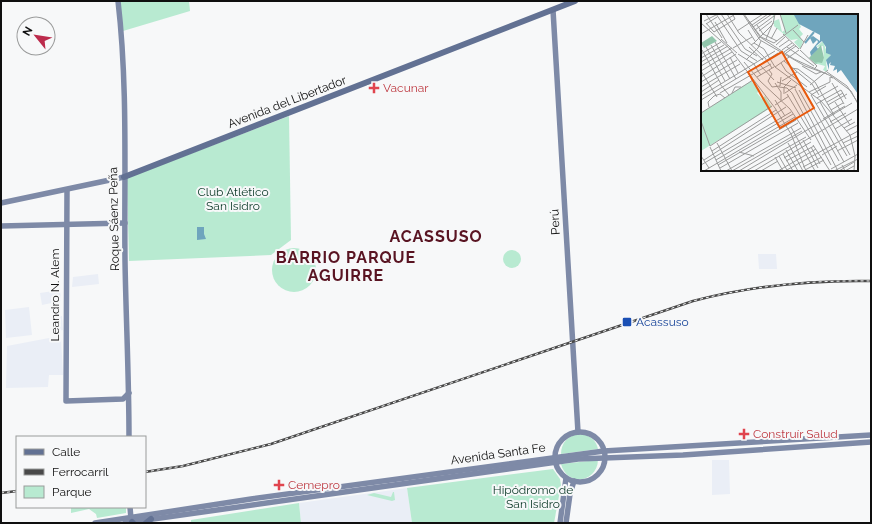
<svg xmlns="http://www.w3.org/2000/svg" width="872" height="524" viewBox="0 0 872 524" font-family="Raleway,sans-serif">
  <rect width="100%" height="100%" fill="#f7f8f9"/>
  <g fill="#eaeef6">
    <polygon points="758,254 776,254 777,269 759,269"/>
    <polygon points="98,274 99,284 72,287 73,277"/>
    <polygon points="60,290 61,301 42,305 40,293"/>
    <polygon points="29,307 32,335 6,338 5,310"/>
    <polygon points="54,316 62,316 63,330 55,331"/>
    <polygon points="61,337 63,375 49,375 48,387 6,388 7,346 49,338"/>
    <polygon points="712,460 729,460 730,494 712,495"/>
    <polygon points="407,488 412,523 301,523 299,503"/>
  </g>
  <g fill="#b8ead1">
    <polygon points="120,1 189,1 190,11 123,31"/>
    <polygon points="289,116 291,240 271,255 129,261 127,178"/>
    <circle cx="294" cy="270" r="22"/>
    <circle cx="512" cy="259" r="9"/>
    <path d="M580,434C590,435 596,440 598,449L561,454C561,443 568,435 580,434Z"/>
    <path d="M598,460C597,483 567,487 561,464Z"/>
    <polygon points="553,469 560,479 561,485 554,523 412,523 407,488"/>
    <polygon points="393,492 394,492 395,500 392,501 367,495 374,493 391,497"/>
    <polygon points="299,503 301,523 191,523 191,520"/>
    <polygon points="71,507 126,507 126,513 97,518 96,514 89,509 71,513"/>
  </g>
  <polygon fill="#6fa5bd" points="197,227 204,227 204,234 206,239 197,240"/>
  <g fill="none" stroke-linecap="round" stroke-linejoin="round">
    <g stroke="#7e8aa7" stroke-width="5.5">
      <path d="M118,1C128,87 124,175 125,261C126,320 129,378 129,437"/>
      <polyline points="553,10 578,432"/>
      <polyline points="67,191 66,401 123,399 129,393"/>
      <polyline points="1,203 124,177"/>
      <polyline points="1,226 125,223"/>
      <circle cx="580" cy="457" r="25"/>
      <polyline points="130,507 131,519"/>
      <polyline points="95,523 251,499 604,451 871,435"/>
      <polyline points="125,523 578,459 683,455 871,442"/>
      <polyline points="560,523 566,478"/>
      <polyline points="566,523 570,494 574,481"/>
    </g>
    <g stroke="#627193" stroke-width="6">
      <polyline points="124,177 575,1"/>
      <polyline points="132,522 133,523"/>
      <polyline points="146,523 151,519"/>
    </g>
    <defs>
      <g id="rail">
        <path d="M145,472L183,466L271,444L693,301C751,286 810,280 871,281"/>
        <polyline points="1,493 17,491"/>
      </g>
    </defs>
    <use href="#rail" stroke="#494949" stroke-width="2.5"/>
    <use href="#rail" stroke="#f7f8f9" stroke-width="1" stroke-dasharray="3" stroke-linecap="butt"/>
  </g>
  <g fill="#e0444e" stroke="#f7f8f9" stroke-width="1.5">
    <path d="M372 82h4v4h4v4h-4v4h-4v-4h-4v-4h4z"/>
    <path d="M742 428h4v4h4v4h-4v4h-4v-4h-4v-4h4z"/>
    <path d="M277 479h4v4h4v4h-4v4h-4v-4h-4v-4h4z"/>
  </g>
  <rect fill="#1a4fb4" stroke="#f7f8f9" stroke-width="1.5" x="622" y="317" width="10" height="10" rx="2"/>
  <g text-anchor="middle" stroke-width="4" stroke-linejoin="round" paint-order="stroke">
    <g font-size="12" fill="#be3a42" stroke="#f7f8f9" text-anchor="start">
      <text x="383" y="92">Vacunar</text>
      <text x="753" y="438">Construír Salud</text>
      <text x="288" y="489">Cemepro</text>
    </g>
    <g font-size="12" fill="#0f0f0f" stroke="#f7f8f9">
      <text transform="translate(287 102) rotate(-21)" y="4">Avenida del Libertador</text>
      <text transform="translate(114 219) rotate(-91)" y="4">Roque Sáenz Peña</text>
      <text transform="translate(555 222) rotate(-93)" y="4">Perú</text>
      <text transform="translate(55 295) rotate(-90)" y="4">Leandro N. Alem</text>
      <text transform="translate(498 454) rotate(-8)" y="4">Avenida Santa Fe</text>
    </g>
    <g font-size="12" fill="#0a3826" stroke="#f7f8f9">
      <text x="233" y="196">Club Atlético<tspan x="233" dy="14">San Isidro</tspan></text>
      <text x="533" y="494">Hipódromo de<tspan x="533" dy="14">San Isidro</tspan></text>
    </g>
    <g font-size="12" fill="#164399" stroke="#f7f8f9" text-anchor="start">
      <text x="636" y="326">Acassuso</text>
    </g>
    <g font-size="16" font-weight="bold" letter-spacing="1" fill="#591422" stroke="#f7f8f9">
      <text x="436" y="242">ACASSUSO</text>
      <text x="346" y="263">BARRIO PARQUE<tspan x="346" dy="18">AGUIRRE</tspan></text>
    </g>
  </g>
  <g transform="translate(701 14)">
    <rect width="157" height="157" fill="#f7f8f9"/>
    <path d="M72,0H74L73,7L78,5L81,18L84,16L79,0H94L100,13L98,15L102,20L99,23L102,28L99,35L93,28L97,25L90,26L73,12ZM122,27L126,39L130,41L125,47L126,58L122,56L124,52L113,49L117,46L109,44L117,38L120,42L118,48L123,45L122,32L115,33ZM50,67L59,76L56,79L61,85L64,82L71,93L0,137V99Z" fill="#b8ead1"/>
    <path d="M11,22L16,27L3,34L0,29ZM120,31L123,44L121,49L114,48L117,49L115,50L108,44Z" fill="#92c6ac"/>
    <path d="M157,0V80L140,56L136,59V55L132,57L134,52L129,51L130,48L128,50V56L125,46L130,41L125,39V33L121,27L115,32L117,35L110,42L109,38L117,28L116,26L112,30L109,24L112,22L119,27V21L98,10L93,1Z" fill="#6fa5bd"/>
    <path fill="none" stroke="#6fa5bd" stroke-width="2" d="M104,29L113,18"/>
    <path fill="none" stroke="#9a9b9b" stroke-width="1" d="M5,0L21,24M15,0L40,37L56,47M20,0L44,35L56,42M26,0L38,19L64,44L71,54M42,0L59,26L104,52L126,60M43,0L59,23L93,45L130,62L150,77L157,90M79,0L85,19M3,7L15,1M48,7L60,23L73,29M14,8L26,29M0,9L29,35L74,94L90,120L105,157M5,9L13,18L34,5L32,1M5,10L16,3M51,11L67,0M56,11L62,20L76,27M52,13L71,0M47,16L54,27M54,16L73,2M92,16L103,28M36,17L62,0M58,17L71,7M0,20L33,1M82,20L98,35M20,25L36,39M65,25L72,9M70,25L76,14M14,28L35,65M53,29L72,10L74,0M73,29L97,11M10,31L29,65M50,31L53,29L63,35L74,53L120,87L149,121L154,142L153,157M75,31L84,23M5,33L24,67M48,33L62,46M78,33L88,26M86,33L113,52M32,34L51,23M99,35L107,21M1,36L20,70M81,36L91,29M99,36L116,52L114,54M83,38L93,31M85,39L95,32M0,40L20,28M29,43L37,59M0,44L23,31M45,46L57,34L60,27M83,47L111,70L118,81M0,48L27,32M43,48L59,67L89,95L110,126M80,49L85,57L106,73M58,50L73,66M0,52L31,34M101,52L115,60L120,58M74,53L98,36M54,54L77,39M90,54L97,55L114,68L133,101M68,56L71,60L67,67L71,73L79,72L80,63M0,57L31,38M0,57L16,83M126,58L146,72L157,89M60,61L57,57L70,50M0,63L35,40M56,63L73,53M81,67L96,58M0,68L36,46M76,68L95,74M74,69L80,78V86M131,69L143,90M19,70L28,81M109,71L127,56M0,73L39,50M78,73L86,74L91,79L130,151M94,75L137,157M98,76L138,147M0,78L18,66M108,78L129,68V63L132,64M19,79L57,57L53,50L37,40M31,79L34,73H40M84,79L96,71M83,80V73L90,66M86,80L112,123M110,81L146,142M110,81L125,72M0,82L74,37M106,82L143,148M116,84L137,72M0,86L48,57M74,86L84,102M119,88L149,141M126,88L142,79M134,88L149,111M115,90L140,76L145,85M74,91L88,82M127,91L146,80M8,93L7,88L13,82L19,80L24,84M130,96L142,89M0,99L52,66M122,105L144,92M0,107L9,132M129,108L145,99M90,113L114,157M143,114L154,108M134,115L151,105M145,117L157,111M102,126L117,154M16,129L31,157L101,117M87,129L102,157M142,129L157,122M112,131L129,157M9,132L71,92M9,133L20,157M110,133L119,150M85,136L97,157M11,137L75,96M136,137L157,126M38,138L53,142M82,140L92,157M121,141L136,132M0,142L8,154M78,142L86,156M74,143L82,157M83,144L110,128M3,146L85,93M15,146L92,100M85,147L113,132M0,151L90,98M17,151L95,106M141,151L144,157L153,152M102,153L121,143M19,154L97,109M130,155L157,140M104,156L123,146M3,157L94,103M25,157L100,114M38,157L151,89M45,157L105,123M53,157L157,95M60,157L77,147M77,157L115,135M84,157L157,117M133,157L157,145M138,157L153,148"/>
    <path fill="#e8590c" fill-opacity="0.15" stroke="#e8590c" stroke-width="2" d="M81,38L113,94L79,114L47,58Z"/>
    <rect width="157" height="157" fill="none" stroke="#0f0f0f" stroke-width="2"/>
  </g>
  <rect width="872" height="524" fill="none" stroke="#0f0f0f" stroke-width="4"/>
  <rect x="16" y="436" width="130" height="72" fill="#f7f8f9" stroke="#9a9b9b"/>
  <rect x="24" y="449" width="20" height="6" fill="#627193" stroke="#9a9b9b"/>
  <text x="52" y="456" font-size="12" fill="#0f0f0f">Calle</text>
  <rect x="24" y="469" width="20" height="6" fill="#494949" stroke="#9a9b9b"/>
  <text x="52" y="476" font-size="12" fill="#0f0f0f">Ferrocarril</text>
  <rect x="24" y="486" width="20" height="12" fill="#b8ead1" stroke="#9a9b9b"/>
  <text x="52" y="496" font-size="12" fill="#0f0f0f">Parque</text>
  <g transform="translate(36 36) rotate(300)"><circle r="19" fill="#f7f8f9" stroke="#9a9b9b"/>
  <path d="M0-3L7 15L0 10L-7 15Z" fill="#bc2b4c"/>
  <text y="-6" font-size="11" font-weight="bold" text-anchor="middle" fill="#0f0f0f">N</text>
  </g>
</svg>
